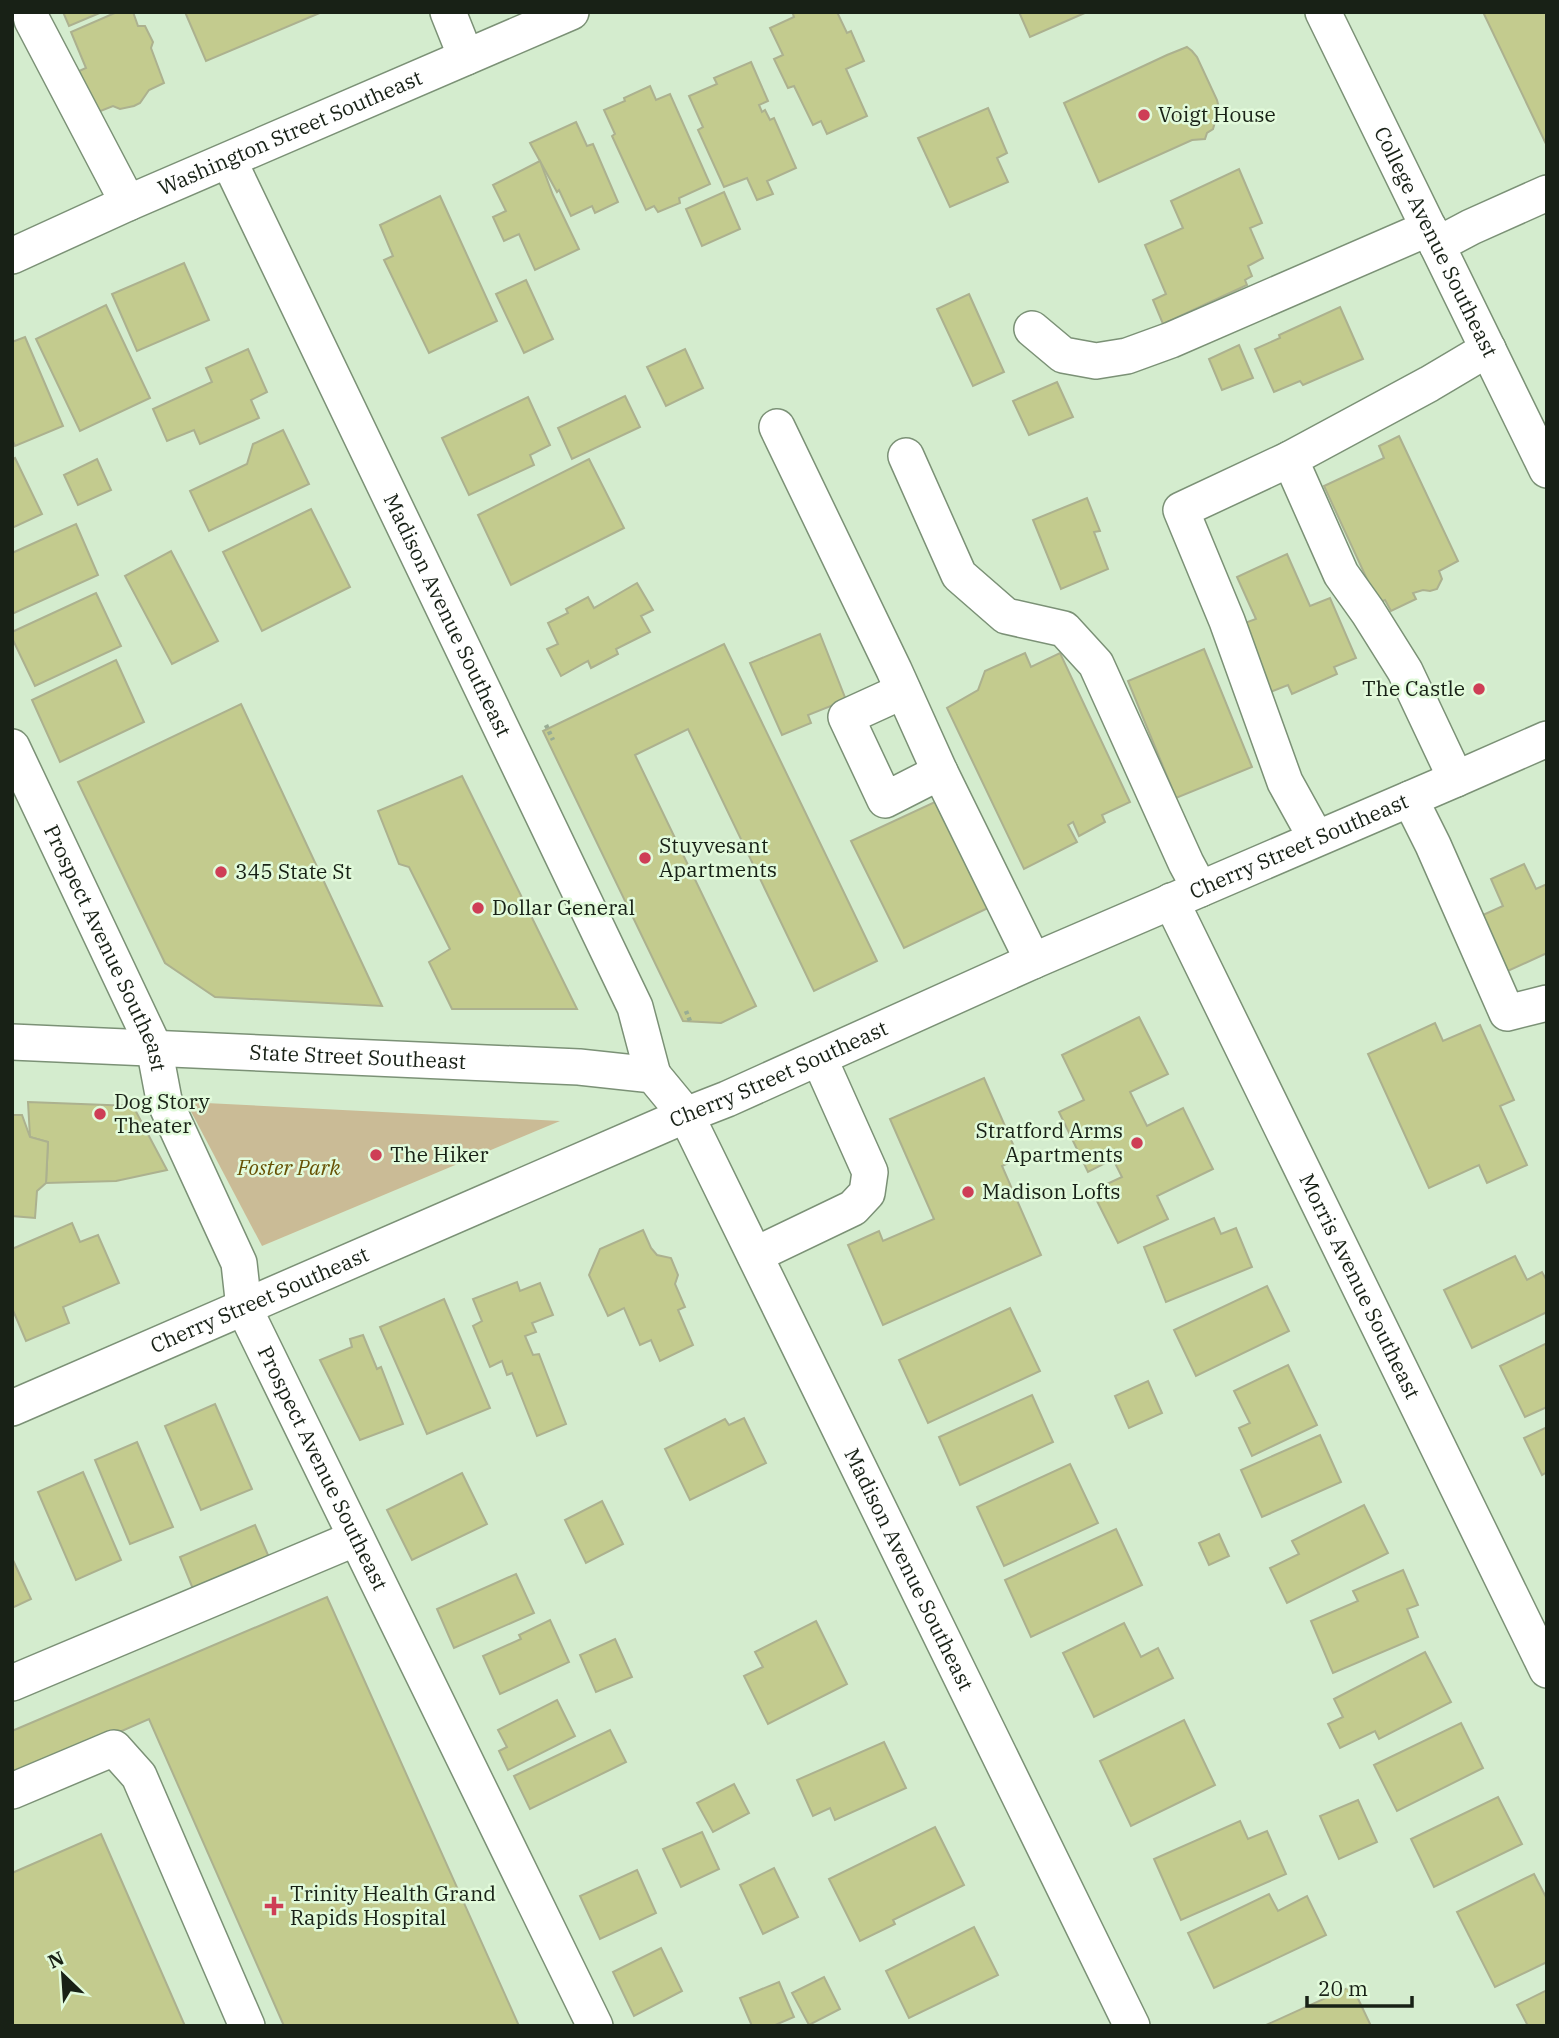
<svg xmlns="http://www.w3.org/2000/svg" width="1559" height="2038" viewBox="0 0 1559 2038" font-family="'IBM Plex Serif',serif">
  <rect width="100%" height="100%" fill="#d4ecce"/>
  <polygon fill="#cabb96" points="186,1102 560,1121 262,1246"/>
  <g fill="#c3cb8e" stroke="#acb18f" stroke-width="2">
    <polygon points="63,12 102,12 69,26"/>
    <polygon points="117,12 133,12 138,26 145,26 153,42 151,48 164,83 149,90 140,103 134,106 120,109 113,106 98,112 79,71 86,68 71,32"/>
    <polygon points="185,12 322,12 206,61"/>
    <polygon points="795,12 837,12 847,33 851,31 864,61 846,69 867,116 827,134 821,121 813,125 794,86 788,88 774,59 783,55 770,28 794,17 793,14"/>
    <polygon points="1019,12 1087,12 1030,37"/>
    <polygon points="1483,12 1547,12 1547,146"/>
    <polygon points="1187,47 1192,51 1197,57 1217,100 1219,108 1213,129 1207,133 1205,139 1192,140 1099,182 1064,103 1167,55"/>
    <polygon points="751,62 768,101 759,105 762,112 765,110 770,120 774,118 796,168 767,181 773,194 757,200 747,178 724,187 698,130 703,127 689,96 717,84 714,78"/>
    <polygon points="650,86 656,100 670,94 710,184 679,198 680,203 658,212 654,206 646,210 612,136 615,134 604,110 625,101 624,98"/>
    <polygon points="988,108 1007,153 997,158 1008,182 950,207 918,138"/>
    <polygon points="576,122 587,146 593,144 618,202 595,213 592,206 571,216 559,190 557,192 530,143"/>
    <polygon points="540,161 553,195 579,249 535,270 519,234 504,241 493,217 506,211 493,185"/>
    <polygon points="1239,169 1262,223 1250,228 1263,258 1248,266 1252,276 1245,280 1247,285 1163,324 1153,300 1166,294 1145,245 1183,228 1171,201"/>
    <polygon points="724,192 740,229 702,246 686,209"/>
    <polygon points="440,196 497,321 429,353 384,260 393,256 380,225"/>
    <polygon points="184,263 209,320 137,351 112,294"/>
    <polygon points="526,280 553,339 524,353 496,294"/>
    <polygon points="969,294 1004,372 973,386 937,309"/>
    <polygon points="106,305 150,398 80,431 36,339"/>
    <polygon points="1340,307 1363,359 1303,385 1300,381 1274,392 1255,349 1280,338 1279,335"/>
    <polygon points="25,337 63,426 15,446 12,439 12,342"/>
    <polygon points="1239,345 1253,378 1222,390 1209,359"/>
    <polygon points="248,349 267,392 251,400 259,418 200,444 194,430 167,441 153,409 212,382 206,368"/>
    <polygon points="685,349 703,388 666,406 647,367"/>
    <polygon points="1057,382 1073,417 1029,435 1013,401"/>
    <polygon points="625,396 640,427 572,459 558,428"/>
    <polygon points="528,397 550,445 530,455 534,465 469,495 442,438"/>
    <polygon points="283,430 309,484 209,531 190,491 247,464 253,444"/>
    <polygon points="1399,436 1458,561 1439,571 1442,579 1437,589 1430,591 1423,590 1413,593 1416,599 1391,611 1385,600 1378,603 1324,486 1384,458 1379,446"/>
    <polygon points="15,458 42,514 12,528 12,460"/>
    <polygon points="97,459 111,490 78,505 64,475"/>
    <polygon points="589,459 624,528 511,585 478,515"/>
    <polygon points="1087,498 1100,531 1094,532 1108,569 1061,589 1033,520"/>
    <polygon points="311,509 350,587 262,631 223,552"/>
    <polygon points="76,524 98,575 12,614 12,553"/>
    <polygon points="171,551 218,641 172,664 125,576"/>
    <polygon points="1287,554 1310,606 1330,598 1356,658 1334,667 1337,674 1292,694 1288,685 1268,693 1239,625 1256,619 1237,577"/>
    <polygon points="637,583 653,610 641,616 650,632 616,649 618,654 591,668 588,661 561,676 547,649 558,644 548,623 568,613 566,609 588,597 594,608"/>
    <polygon points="96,593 121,646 35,686 12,638 12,632"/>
    <polygon points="820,634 846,700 808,715 811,723 782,735 750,663"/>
    <polygon points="724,644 877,961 814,991 688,729 635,755 756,1006 721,1023 683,1021 543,731"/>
    <polygon points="1204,649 1252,767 1176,798 1128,681"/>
    <polygon points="1025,653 1031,667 1060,653 1130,802 1102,815 1105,822 1079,836 1073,822 1068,825 1077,842 1024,869 947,708 978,690 985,671"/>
    <polygon points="116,660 144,722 60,762 32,700"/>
    <polygon points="241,704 382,1006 215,997 165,963 78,782"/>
    <polygon points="462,776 577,1009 452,1009 429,962 450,949 409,867 399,864 378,811"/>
    <polygon points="937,801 988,908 904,948 851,841"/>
    <polygon points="1524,864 1536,889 1547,884 1547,953 1499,975 1474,919 1503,906 1491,879"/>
    <polygon points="1139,1017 1168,1074 1130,1092 1147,1126 1183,1108 1213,1169 1157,1196 1168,1219 1118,1243 1092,1191 1122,1177 1113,1159 1088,1172 1059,1112 1084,1100 1062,1055"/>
    <polygon points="1435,1023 1443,1041 1480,1025 1514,1100 1500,1106 1527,1165 1487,1183 1479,1165 1429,1188 1368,1054"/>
    <polygon points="984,1078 1019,1158 1002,1166 1041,1255 883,1325 848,1245 879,1231 883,1241 934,1219 890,1119"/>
    <polygon points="28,1102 133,1106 167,1170 116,1181 46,1183 48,1142 30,1137"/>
    <polygon points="12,1115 22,1115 30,1137 48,1142 46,1183 37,1191 35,1218 12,1216"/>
    <polygon points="1214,1218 1221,1234 1236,1228 1252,1267 1166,1302 1144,1247"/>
    <polygon points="72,1223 80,1242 98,1235 119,1283 63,1307 69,1323 26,1341 12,1308 12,1249"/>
    <polygon points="643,1230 651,1248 657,1255 671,1258 678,1275 675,1284 685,1307 678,1310 693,1345 660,1361 651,1340 640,1345 624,1308 608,1316 589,1275 600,1249"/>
    <polygon points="1515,1256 1527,1280 1542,1272 1547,1281 1547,1312 1472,1348 1444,1290"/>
    <polygon points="517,1282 520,1291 540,1283 553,1315 532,1323 536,1332 525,1336 533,1355 539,1354 566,1424 537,1436 512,1373 507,1375 502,1361 490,1367 473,1326 482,1321 473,1299"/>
    <polygon points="1267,1286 1289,1331 1196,1376 1174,1330"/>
    <polygon points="444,1299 490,1408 427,1434 380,1327"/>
    <polygon points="1010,1308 1040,1371 928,1423 899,1360"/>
    <polygon points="363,1335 377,1369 381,1367 403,1424 360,1440 320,1360 352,1347 350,1339"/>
    <polygon points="1547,1343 1547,1407 1525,1417 1500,1366"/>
    <polygon points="1288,1365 1317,1425 1252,1456 1239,1428 1250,1423 1234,1391"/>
    <polygon points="1148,1381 1162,1413 1129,1428 1115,1396"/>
    <polygon points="1032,1395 1053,1442 960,1485 939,1437"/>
    <polygon points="215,1404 252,1489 201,1510 165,1426"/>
    <polygon points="744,1418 766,1463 690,1500 665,1449 725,1419 729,1425"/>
    <polygon points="1547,1427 1547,1472 1542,1475 1524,1438"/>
    <polygon points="1320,1435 1341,1482 1262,1517 1241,1470"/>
    <polygon points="137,1442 173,1527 130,1544 95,1460"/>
    <polygon points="1070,1464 1098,1523 1004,1566 977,1507"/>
    <polygon points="83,1472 121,1560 76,1580 38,1492"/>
    <polygon points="462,1473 487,1524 412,1560 387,1510"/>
    <polygon points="602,1501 623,1544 586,1563 565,1520"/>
    <polygon points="1364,1505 1388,1553 1287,1603 1270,1568 1299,1554 1292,1541"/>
    <polygon points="255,1525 271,1562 195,1594 180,1557"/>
    <polygon points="1116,1529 1142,1585 1031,1637 1005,1580"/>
    <polygon points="1219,1534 1229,1556 1209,1565 1199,1543"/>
    <polygon points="12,1558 31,1599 12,1608"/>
    <polygon points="1403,1570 1418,1605 1407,1609 1418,1637 1333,1673 1311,1621 1358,1601 1353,1591"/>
    <polygon points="516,1574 534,1613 454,1648 437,1609"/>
    <polygon points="327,1597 519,2026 284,2026 149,1719 12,1779 12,1731"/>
    <polygon points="550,1620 569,1662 500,1694 483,1656 521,1639 519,1635"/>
    <polygon points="816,1621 847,1684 768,1724 744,1676 763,1667 755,1652"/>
    <polygon points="1124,1623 1141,1657 1158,1648 1173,1678 1094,1717 1063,1653"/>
    <polygon points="615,1639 632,1677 596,1692 580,1655"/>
    <polygon points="1425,1652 1451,1702 1379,1739 1375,1731 1340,1748 1328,1724 1343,1717 1334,1699"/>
    <polygon points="557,1700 575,1736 508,1770 499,1751 507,1747 498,1730"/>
    <polygon points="1184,1720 1215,1785 1131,1826 1100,1761"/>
    <polygon points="1461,1723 1483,1768 1397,1811 1374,1765"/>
    <polygon points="610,1730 626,1762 530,1809 514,1776"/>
    <polygon points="884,1742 906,1788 835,1820 830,1808 813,1816 797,1780"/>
    <polygon points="734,1784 749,1813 713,1832 697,1803"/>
    <polygon points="1498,1797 1522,1844 1434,1887 1411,1839"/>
    <polygon points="1358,1800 1377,1842 1339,1859 1320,1816"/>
    <polygon points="1240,1821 1248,1839 1267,1831 1286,1874 1181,1920 1154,1859"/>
    <polygon points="935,1827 964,1885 893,1920 895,1924 860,1941 829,1879"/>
    <polygon points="702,1832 719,1869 681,1887 663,1849"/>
    <polygon points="101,1834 185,2026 12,2026 12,1873"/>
    <polygon points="774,1868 798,1917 763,1934 740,1885"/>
    <polygon points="637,1870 656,1913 600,1939 580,1896"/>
    <polygon points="1534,1874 1547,1899 1547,1962 1495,1987 1457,1912"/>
    <polygon points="1269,1894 1278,1911 1307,1896 1326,1935 1214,1988 1188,1933"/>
    <polygon points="974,1927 998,1975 909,2018 886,1971"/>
    <polygon points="661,1948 682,1991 634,2016 613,1972"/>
    <polygon points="824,1977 840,2009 809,2025 792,1993"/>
    <polygon points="779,1982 794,2017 773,2026 752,2026 740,1998"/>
    <polygon points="1352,1986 1371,2026 1264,2026"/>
    <polygon points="1547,1990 1547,2026 1528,2026 1517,2005"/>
  </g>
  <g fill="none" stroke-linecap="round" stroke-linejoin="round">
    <defs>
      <g id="minor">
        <polyline points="30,12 32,20 128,203"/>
        <polyline points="448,12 466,57"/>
        <path id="s1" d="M1323,12L1547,470"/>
        <path id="s2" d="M229,161L635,1007L653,1075"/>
        <polyline points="1437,245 1471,227 1547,193"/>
        <path id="s3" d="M12,256L128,203L571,12"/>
        <polyline points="1032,329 1063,355 1096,361 1127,356 1171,340 1429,228"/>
        <polyline points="777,427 894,670 940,772 1033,961"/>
        <polyline points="906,456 959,575 1006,616 1064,629 1096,664 1186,863 1200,889"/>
        <polyline points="1290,459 1181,510 1227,621 1285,782 1316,838"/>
        <polyline points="903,691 846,717 885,800 940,772"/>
        <path id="s4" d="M12,747L154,1047L164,1100L239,1263L244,1308L595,2026"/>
        <polyline points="1456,779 1405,671 1368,612 1341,574 1290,459 1429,384 1488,349"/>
        <polyline points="1410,799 1433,845 1507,1013 1547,1003"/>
        <path id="s5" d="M1171,901L1547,1670"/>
        <path id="s6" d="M12,1042L579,1067L653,1075L686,1115L1132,2026"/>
        <polyline points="755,1255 853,1208 867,1193 870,1172 819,1058"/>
        <path id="s7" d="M12,1408L686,1115L727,1099L1033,961L1456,779L1547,739"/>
        <polyline points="12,1683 356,1538"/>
        <polyline points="12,1791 114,1748 139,1776 247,2026"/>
      </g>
    </defs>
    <use href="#minor" stroke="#7b9176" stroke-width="38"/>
    <g stroke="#99ad94" stroke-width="4.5" stroke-dasharray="3.5 3.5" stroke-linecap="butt">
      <polyline points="546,725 553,740"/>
      <polyline points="686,1011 690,1021"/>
    </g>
    <use href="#minor" stroke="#fff" stroke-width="35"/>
  </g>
  <g fill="#ce3e56" stroke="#e2fadb" stroke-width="2.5">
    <circle cx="1144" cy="115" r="7"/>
    <circle cx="1479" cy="689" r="7"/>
    <circle cx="645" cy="858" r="7"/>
    <circle cx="221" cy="872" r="7"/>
    <circle cx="478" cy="908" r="7"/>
    <circle cx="100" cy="1114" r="7"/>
    <circle cx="1137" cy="1143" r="7"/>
    <circle cx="376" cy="1155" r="7"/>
    <circle cx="968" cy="1192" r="7"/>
    <path d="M270.5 1895.5h7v7h7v7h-7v7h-7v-7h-7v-7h7z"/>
  </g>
  <g text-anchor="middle" stroke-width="5" stroke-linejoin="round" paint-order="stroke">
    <g font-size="21" fill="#182116" stroke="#e2fadb" text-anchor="start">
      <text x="1158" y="122">Voigt House</text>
      <text x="1465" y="696" text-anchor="end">The Castle</text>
      <text x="659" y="853">Stuyvesant<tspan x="659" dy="24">Apartments</tspan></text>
      <text x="235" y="879">345 State St</text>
      <text x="492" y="915">Dollar General</text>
      <text x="114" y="1109">Dog Story<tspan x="114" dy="24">Theater</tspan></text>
      <text x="1123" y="1138" text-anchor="end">Stratford Arms<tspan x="1123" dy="24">Apartments</tspan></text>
      <text x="390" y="1162">The Hiker</text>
      <text x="982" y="1199">Madison Lofts</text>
      <text x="290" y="1901">Trinity Health Grand<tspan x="290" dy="24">Rapids Hospital</tspan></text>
    </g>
    <g font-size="21" fill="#182116" stroke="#e2fadb">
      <text dy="7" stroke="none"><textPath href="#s3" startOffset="304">Washington Street Southeast</textPath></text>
      <text dy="7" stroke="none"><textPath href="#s1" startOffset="256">College Avenue Southeast</textPath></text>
      <text dy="7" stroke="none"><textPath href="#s2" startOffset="504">Madison Avenue Southeast</textPath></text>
      <text dy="7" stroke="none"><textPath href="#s7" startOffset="1404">Cherry Street Southeast</textPath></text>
      <text dy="7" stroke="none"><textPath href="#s4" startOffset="222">Prospect Avenue Southeast</textPath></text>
      <text dy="7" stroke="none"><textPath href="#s6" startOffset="346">State Street Southeast</textPath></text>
      <text dy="7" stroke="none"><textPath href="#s7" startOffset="836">Cherry Street Southeast</textPath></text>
      <text dy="7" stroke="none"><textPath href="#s5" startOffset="429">Morris Avenue Southeast</textPath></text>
      <text dy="7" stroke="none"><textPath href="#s7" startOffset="270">Cherry Street Southeast</textPath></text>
      <text dy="7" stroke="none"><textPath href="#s4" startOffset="789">Prospect Avenue Southeast</textPath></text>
      <text dy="7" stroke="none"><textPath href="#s6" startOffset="1200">Madison Avenue Southeast</textPath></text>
    </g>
    <g font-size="21" font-style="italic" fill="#675104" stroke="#e2fadb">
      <text x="289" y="1175">Foster Park</text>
    </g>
  </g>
  <rect width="1559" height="2038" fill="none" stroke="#182116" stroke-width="28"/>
  <g transform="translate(63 1975) rotate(335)" stroke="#e2fadb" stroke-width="5" paint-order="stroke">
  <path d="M0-5L12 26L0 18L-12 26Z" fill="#182116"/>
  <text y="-10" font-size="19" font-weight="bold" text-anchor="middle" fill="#182116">N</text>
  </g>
  <path d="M1307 1996v10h105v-10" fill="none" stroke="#182116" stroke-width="3.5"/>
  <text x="1318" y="1996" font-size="21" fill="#182116" stroke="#e2fadb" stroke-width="5" paint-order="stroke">20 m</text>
</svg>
